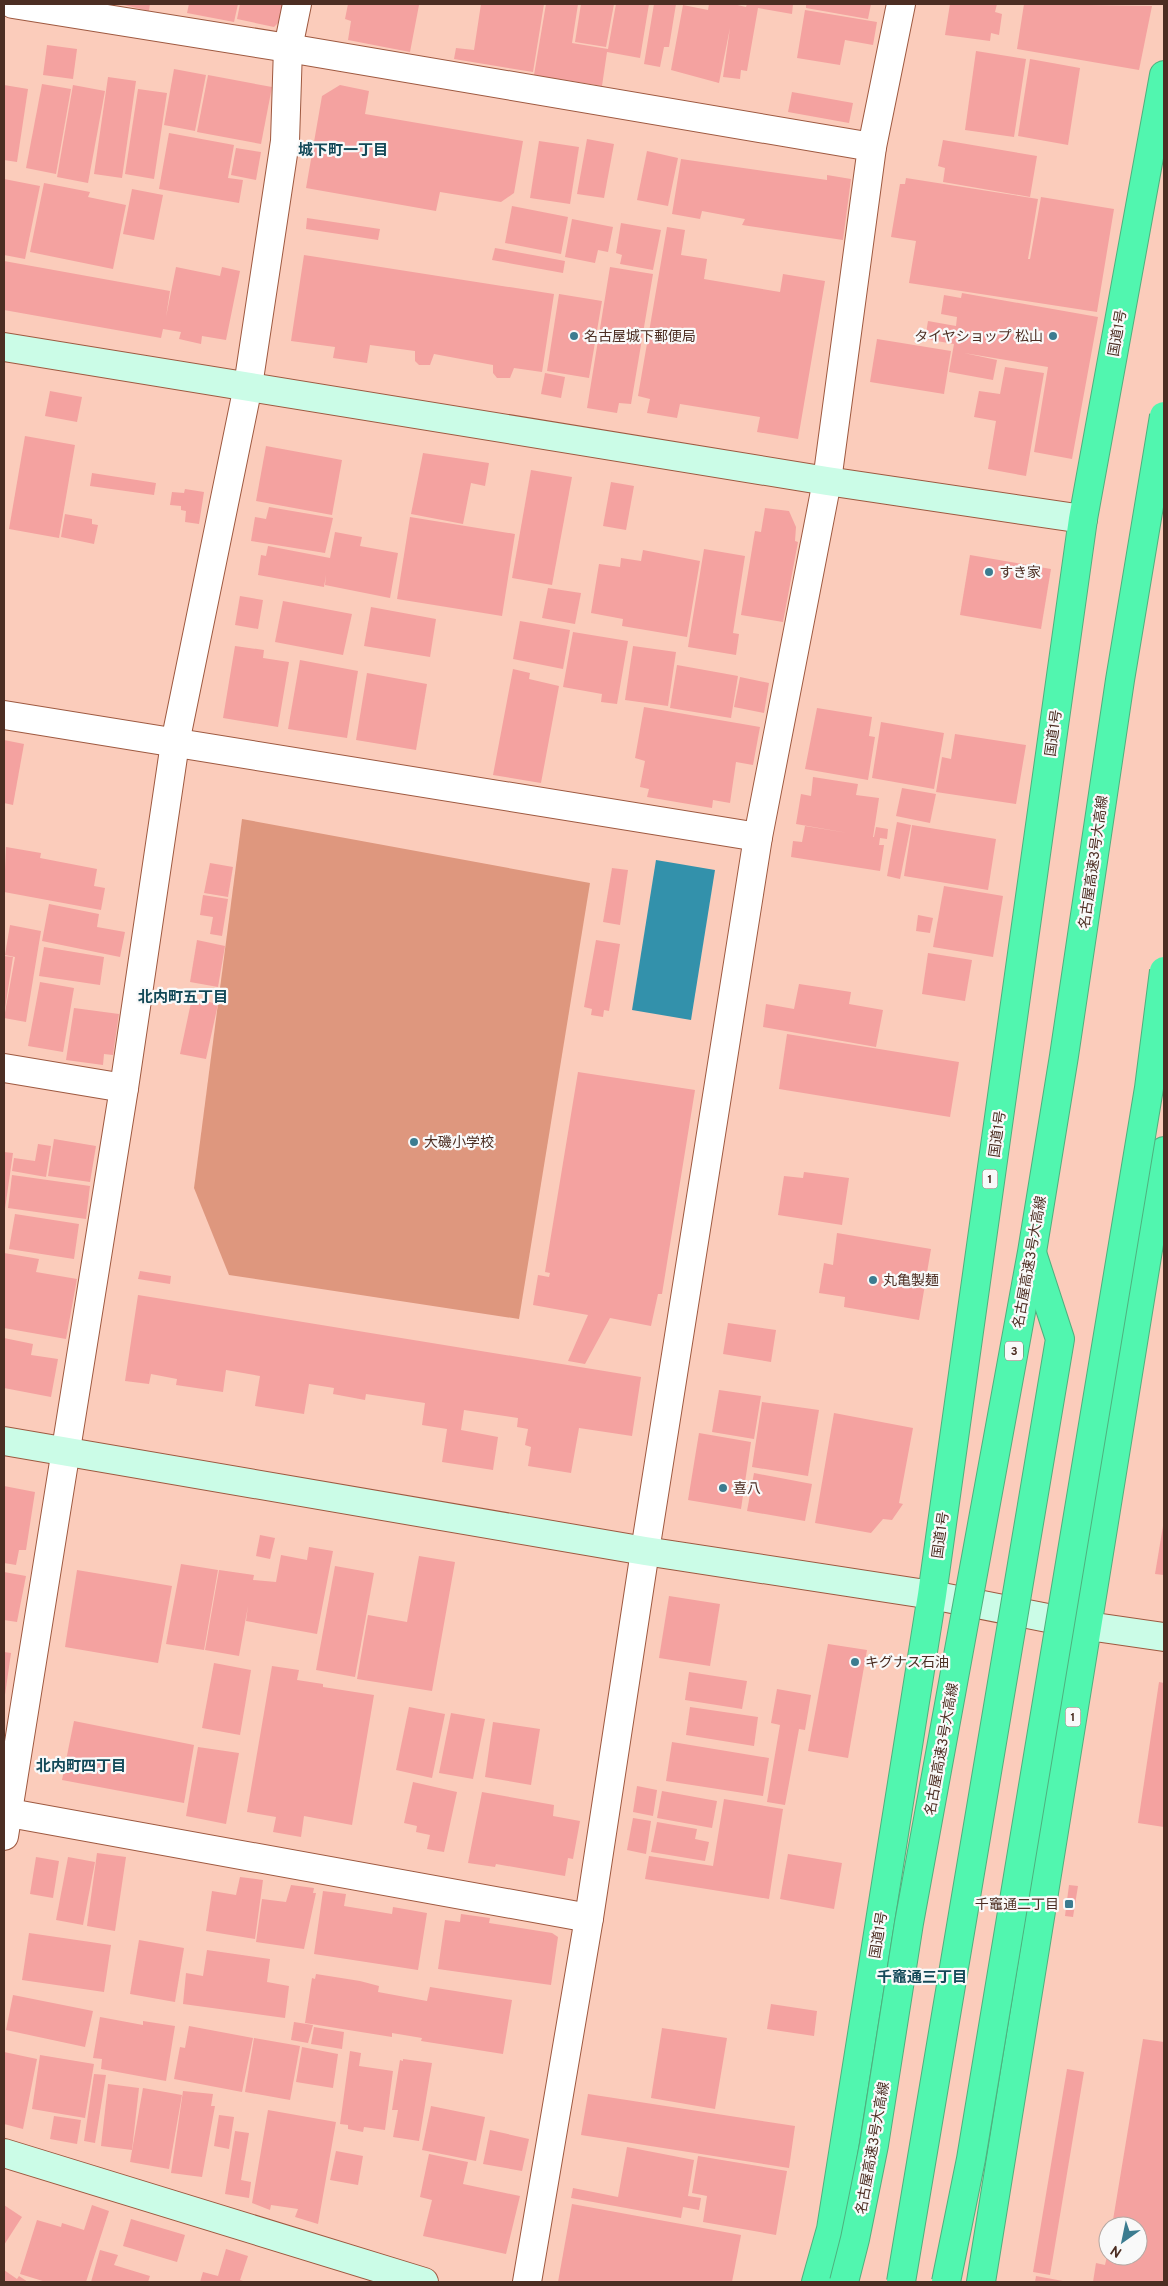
<svg xmlns="http://www.w3.org/2000/svg" width="1168" height="2286" viewBox="0 0 1168 2286" font-family="Overpass,'Noto Sans JP',sans-serif">
  <rect width="100%" height="100%" fill="#fbccbb"/>
  <polygon fill="#de977e" points="242,819 590,883 519,1319 229,1275 194,1188"/>
  <polygon fill="#3391ab" points="656,860 715,870 691,1020 632,1010"/>
  <g fill="#f4a2a0">
    <polygon points="120,4 150,4 149,11"/>
    <polygon points="189,4 238,4 234,22 187,13"/>
    <polygon points="240,4 287,4 285,16 274,27 237,19"/>
    <polygon points="348,4 419,5 410,52 348,40 351,21 345,19"/>
    <polygon points="481,4 544,4 533,72 454,59 456,48 474,50"/>
    <polygon points="546,4 578,4 572,43 608,49 616,4 649,4 640,58 607,52 602,86 534,75"/>
    <polygon points="581,4 614,4 606,47 575,42"/>
    <polygon points="654,4 676,4 669,47 664,47 660,67 644,64"/>
    <polygon points="709,4 733,4 746,7 747,4 793,4 792,14 758,8 747,71 741,70 740,79 723,77 730,28 719,83 671,70 683,5 708,10"/>
    <polygon points="806,4 871,4 868,19 806,8"/>
    <polygon points="950,4 997,4 995,12 1002,14 999,35 991,33 990,41 945,35"/>
    <polygon points="1024,4 1152,6 1139,70 1017,49"/>
    <polygon points="805,10 877,22 873,45 845,40 840,65 797,58"/>
    <polygon points="47,45 77,49 73,79 43,75"/>
    <polygon points="976,51 1026,59 1014,137 965,130"/>
    <polygon points="1030,59 1080,68 1068,145 1018,136"/>
    <polygon points="174,69 206,75 195,131 164,125"/>
    <polygon points="208,75 272,87 261,144 197,132"/>
    <polygon points="108,77 136,81 122,178 94,174"/>
    <polygon points="42,84 71,89 56,174 26,168"/>
    <polygon points="4,85 28,89 17,162 4,160"/>
    <polygon points="73,85 105,91 88,183 57,177"/>
    <polygon points="340,85 369,91 365,114 523,141 514,193 501,202 440,192 436,211 306,188 322,96"/>
    <polygon points="138,89 167,93 154,179 125,174"/>
    <polygon points="792,92 853,103 849,123 788,112"/>
    <polygon points="169,133 234,145 228,178 243,180 239,203 159,189"/>
    <polygon points="587,139 614,144 604,198 577,194"/>
    <polygon points="943,140 1037,156 1030,197 943,182 945,168 938,166"/>
    <polygon points="539,141 579,147 570,204 530,198"/>
    <polygon points="236,148 261,152 256,180 231,175"/>
    <polygon points="647,151 678,158 668,206 637,200"/>
    <polygon points="681,159 827,180 827,175 851,179 843,240 742,225 745,219 702,211 700,219 672,214"/>
    <polygon points="906,178 1038,199 1028,259 1030,259 1041,197 1114,209 1097,312 909,283 916,241 891,237 900,184 905,184"/>
    <polygon points="4,179 40,186 25,259 4,255"/>
    <polygon points="44,183 90,192 88,197 126,205 113,269 30,252"/>
    <polygon points="132,189 163,195 154,240 123,234"/>
    <polygon points="512,206 568,217 561,254 505,243"/>
    <polygon points="307,218 380,229 378,240 306,229"/>
    <polygon points="572,219 613,227 608,252 598,250 595,263 565,257"/>
    <polygon points="621,223 661,230 653,270 620,264 622,255 616,253"/>
    <polygon points="667,227 685,230 681,255 707,259 704,279 780,292 783,274 825,281 798,439 757,432 760,417 680,404 677,418 647,413 650,399 638,396"/>
    <polygon points="495,248 565,261 563,273 492,260"/>
    <polygon points="304,255 554,294 542,372 514,368 510,378 497,378 493,373 493,365 434,354 430,365 419,365 415,361 415,351 370,345 367,363 333,358 335,347 291,341"/>
    <polygon points="4,261 170,291 166,317 176,267 220,276 222,267 240,271 226,340 202,336 201,344 179,339 181,332 163,329 161,338 4,310"/>
    <polygon points="610,267 653,274 631,404 619,403 617,413 587,408"/>
    <polygon points="962,293 1098,317 1072,459 1034,452 1048,367 964,353 997,360 993,380 949,372 954,344 925,339 928,321 956,326 957,317 941,314 944,295 961,298"/>
    <polygon points="559,294 602,301 589,378 547,371"/>
    <polygon points="877,339 951,351 944,394 870,382"/>
    <polygon points="1005,367 1044,373 1026,476 988,469 996,421 974,417 979,391 1000,394"/>
    <polygon points="545,373 565,377 561,398 541,394"/>
    <polygon points="50,391 82,397 77,422 45,416"/>
    <polygon points="25,436 75,445 59,538 9,529"/>
    <polygon points="266,446 342,460 332,515 256,501"/>
    <polygon points="423,453 489,463 485,486 471,483 463,524 411,514"/>
    <polygon points="531,470 572,477 552,585 512,578"/>
    <polygon points="92,473 156,483 154,495 90,486"/>
    <polygon points="611,482 634,486 626,530 603,526"/>
    <polygon points="185,489 204,492 199,524 185,522 186,511 181,510 181,506 170,505 172,492 184,493"/>
    <polygon points="269,507 333,518 325,553 251,541 255,517 266,519"/>
    <polygon points="765,508 789,511 796,527 795,541 798,542 783,622 741,615 755,531 761,532"/>
    <polygon points="65,514 92,519 92,524 98,525 94,544 61,537"/>
    <polygon points="410,517 515,534 502,616 397,599"/>
    <polygon points="335,532 362,537 360,546 398,553 390,598 325,585 326,575 324,587 258,575 261,555 266,556 268,546 330,558"/>
    <polygon points="704,549 745,556 733,633 739,634 736,655 688,647"/>
    <polygon points="643,550 700,561 687,637 622,626 623,619 591,613 599,564 620,567 621,558 641,561"/>
    <polygon points="970,555 1051,569 1041,629 960,615"/>
    <polygon points="548,588 581,593 575,624 542,618"/>
    <polygon points="240,596 263,600 258,629 235,625"/>
    <polygon points="283,601 352,614 343,655 275,642"/>
    <polygon points="371,607 436,619 430,657 364,646"/>
    <polygon points="520,621 570,630 563,669 513,659"/>
    <polygon points="573,632 628,641 617,704 601,702 602,694 563,687"/>
    <polygon points="235,646 264,650 263,658 289,662 278,727 223,718"/>
    <polygon points="633,646 676,652 668,706 625,700"/>
    <polygon points="300,660 358,671 347,738 288,729"/>
    <polygon points="677,665 738,676 731,718 670,708"/>
    <polygon points="513,669 530,673 529,679 559,686 541,783 493,775"/>
    <polygon points="367,673 427,684 416,750 356,740"/>
    <polygon points="740,677 769,683 764,713 734,707"/>
    <polygon points="644,707 760,727 753,765 736,762 730,803 713,800 712,808 647,797 649,789 640,787 645,761 635,758"/>
    <polygon points="817,708 872,717 869,736 875,737 868,780 805,769"/>
    <polygon points="881,722 944,733 934,789 872,778"/>
    <polygon points="955,734 1026,745 1016,804 936,792 942,757 951,759"/>
    <polygon points="4,740 24,744 13,805 4,803"/>
    <polygon points="813,777 858,784 856,795 879,798 873,837 874,837 876,827 888,829 887,839 880,838 879,845 884,845 880,871 791,857 793,841 802,842 805,826 848,833 796,824 801,794 811,796"/>
    <polygon points="902,788 936,794 930,823 896,816"/>
    <polygon points="897,822 911,825 900,879 887,876"/>
    <polygon points="912,825 996,839 988,890 904,876"/>
    <polygon points="6,847 41,853 40,858 97,869 94,886 105,888 101,910 4,892"/>
    <polygon points="210,863 233,867 228,897 204,893"/>
    <polygon points="612,868 628,870 620,925 603,922"/>
    <polygon points="944,886 1003,896 993,957 933,947"/>
    <polygon points="203,895 228,899 222,936 210,934 213,917 200,915"/>
    <polygon points="49,904 99,914 97,927 125,932 120,957 42,941"/>
    <polygon points="918,915 933,918 930,933 916,931"/>
    <polygon points="10,925 41,931 26,1022 4,1018 15,957 5,955"/>
    <polygon points="197,940 225,946 218,987 190,982"/>
    <polygon points="596,940 620,944 609,1011 604,1010 603,1017 591,1015 592,1009 584,1007"/>
    <polygon points="44,947 104,957 100,985 39,976"/>
    <polygon points="928,953 972,960 965,1001 922,994"/>
    <polygon points="4,956 13,957 5,1009 4,1009"/>
    <polygon points="40,982 74,988 63,1052 28,1046"/>
    <polygon points="799,984 851,992 849,1004 883,1010 876,1047 763,1027 766,1004 794,1009"/>
    <polygon points="192,998 218,1004 206,1059 180,1054"/>
    <polygon points="74,1008 119,1014 113,1055 104,1054 103,1065 66,1060"/>
    <polygon points="787,1034 959,1062 950,1117 779,1089"/>
    <polygon points="578,1072 695,1090 662,1294 658,1294 651,1326 610,1318 585,1364 568,1361 588,1315 533,1305 538,1275 549,1277 550,1273 545,1272"/>
    <polygon points="54,1139 96,1146 90,1182 48,1176"/>
    <polygon points="38,1144 51,1146 46,1177 12,1171 14,1158 35,1161"/>
    <polygon points="4,1152 13,1153 5,1209 4,1209"/>
    <polygon points="804,1172 849,1178 842,1225 778,1215 784,1176 803,1178"/>
    <polygon points="12,1175 90,1186 86,1219 8,1208"/>
    <polygon points="15,1214 79,1224 74,1259 9,1249"/>
    <polygon points="837,1233 931,1249 919,1320 844,1307 845,1297 819,1293 824,1263 833,1265"/>
    <polygon points="4,1253 39,1259 36,1272 77,1279 66,1339 4,1328"/>
    <polygon points="140,1271 171,1276 170,1284 138,1279"/>
    <polygon points="138,1295 641,1377 632,1436 579,1428 571,1473 528,1466 531,1447 525,1445 528,1429 517,1427 518,1418 464,1410 461,1430 498,1437 493,1470 442,1462 447,1429 422,1425 425,1403 366,1394 365,1400 333,1394 334,1388 309,1384 304,1414 255,1406 260,1376 226,1370 223,1392 176,1385 177,1379 151,1374 149,1384 125,1381"/>
    <polygon points="728,1323 776,1330 771,1362 723,1354"/>
    <polygon points="4,1338 33,1344 31,1355 58,1359 51,1397 4,1388"/>
    <polygon points="719,1390 761,1396 754,1439 712,1432"/>
    <polygon points="762,1402 819,1410 808,1476 752,1467"/>
    <polygon points="834,1413 913,1428 899,1503 903,1504 892,1520 883,1519 871,1533 815,1523"/>
    <polygon points="699,1433 751,1442 741,1509 688,1500"/>
    <polygon points="754,1473 812,1484 805,1521 747,1511"/>
    <polygon points="4,1486 35,1492 26,1550 19,1550 16,1565 4,1563"/>
    <polygon points="1163,1526 1164,1526 1164,1575 1155,1574"/>
    <polygon points="260,1535 275,1538 270,1559 256,1556"/>
    <polygon points="309,1547 333,1551 317,1634 246,1621 248,1606 239,1656 205,1650 219,1570 254,1575 253,1580 276,1582 281,1555 307,1560"/>
    <polygon points="419,1556 455,1562 432,1691 357,1679 368,1615 407,1622"/>
    <polygon points="181,1564 218,1570 204,1650 166,1644"/>
    <polygon points="335,1566 374,1573 355,1677 316,1670"/>
    <polygon points="77,1570 172,1586 158,1663 65,1647"/>
    <polygon points="4,1572 26,1576 17,1622 4,1620"/>
    <polygon points="669,1596 720,1604 710,1666 659,1658"/>
    <polygon points="828,1644 867,1650 848,1758 808,1751"/>
    <polygon points="4,1652 11,1653 5,1695 4,1695"/>
    <polygon points="214,1663 251,1670 240,1735 202,1728"/>
    <polygon points="272,1666 299,1670 297,1680 323,1684 323,1687 374,1695 352,1825 304,1816 301,1837 273,1832 276,1817 247,1812"/>
    <polygon points="689,1672 747,1681 742,1709 685,1700"/>
    <polygon points="1159,1682 1164,1683 1164,1827 1138,1823"/>
    <polygon points="777,1689 811,1695 805,1730 799,1729 785,1805 767,1802 780,1725 771,1723"/>
    <polygon points="409,1707 445,1714 432,1778 396,1770"/>
    <polygon points="690,1707 758,1717 754,1746 686,1735"/>
    <polygon points="451,1713 485,1719 473,1779 439,1773"/>
    <polygon points="74,1721 194,1745 184,1803 62,1780"/>
    <polygon points="493,1722 540,1729 531,1785 485,1777"/>
    <polygon points="672,1742 769,1758 763,1796 666,1781"/>
    <polygon points="198,1747 239,1753 226,1824 186,1816"/>
    <polygon points="413,1782 457,1792 444,1852 427,1849 430,1835 416,1832 417,1826 404,1823"/>
    <polygon points="637,1786 657,1790 653,1816 633,1812"/>
    <polygon points="662,1791 717,1801 712,1828 657,1818"/>
    <polygon points="482,1792 554,1805 553,1816 580,1821 573,1859 568,1858 565,1876 496,1864 495,1867 468,1863"/>
    <polygon points="724,1799 783,1809 769,1899 645,1879 649,1856 713,1866"/>
    <polygon points="633,1818 651,1821 646,1854 627,1850"/>
    <polygon points="657,1822 697,1829 695,1839 709,1842 705,1861 651,1852"/>
    <polygon points="97,1853 126,1857 115,1931 87,1926"/>
    <polygon points="788,1854 842,1863 834,1909 780,1899"/>
    <polygon points="36,1857 59,1861 53,1898 30,1894"/>
    <polygon points="68,1857 95,1862 83,1925 56,1920"/>
    <polygon points="240,1877 263,1880 255,1939 206,1931 212,1891 236,1895"/>
    <polygon points="291,1885 314,1888 313,1893 316,1893 304,1949 256,1942 262,1899 286,1902"/>
    <polygon points="1069,1885 1078,1886 1073,1917 1065,1916"/>
    <polygon points="323,1891 346,1894 344,1906 392,1914 393,1907 427,1913 418,1970 314,1954"/>
    <polygon points="461,1914 490,1918 489,1923 552,1933 558,1937 551,1985 438,1969 445,1920 460,1922"/>
    <polygon points="29,1933 111,1945 104,1992 22,1980"/>
    <polygon points="139,1940 184,1948 175,2002 130,1994"/>
    <polygon points="207,1950 270,1959 267,1982 289,1986 285,2018 183,2004 186,1973 203,1976"/>
    <polygon points="316,1974 360,1981 379,1986 378,1992 427,2001 430,1987 512,2000 503,2054 421,2041 422,2038 392,2033 392,2037 305,2023 312,1978 315,1979"/>
    <polygon points="13,1995 93,2011 85,2047 6,2030"/>
    <polygon points="771,2004 817,2011 814,2036 767,2029"/>
    <polygon points="100,2017 143,2025 143,2021 175,2026 166,2081 101,2069 102,2059 93,2058"/>
    <polygon points="294,2022 313,2025 308,2043 291,2040"/>
    <polygon points="189,2026 253,2038 242,2092 174,2079 180,2047 185,2048"/>
    <polygon points="314,2027 344,2032 342,2049 311,2044"/>
    <polygon points="662,2028 727,2038 715,2109 651,2098"/>
    <polygon points="254,2038 300,2046 290,2100 245,2092"/>
    <polygon points="1143,2039 1164,2042 1164,2282 1093,2282 1096,2263 1105,2265 1107,2256 1138,2256 1138,2226 1112,2226"/>
    <polygon points="302,2047 338,2054 333,2088 296,2082"/>
    <polygon points="350,2051 361,2053 359,2066 393,2071 385,2130 364,2127 363,2132 348,2129 348,2125 340,2124"/>
    <polygon points="4,2052 37,2059 23,2129 4,2124"/>
    <polygon points="40,2055 94,2064 85,2118 32,2109"/>
    <polygon points="403,2059 432,2063 419,2141 393,2137 398,2110 392,2110 400,2060 403,2061"/>
    <polygon points="1067,2069 1084,2072 1050,2275 1033,2272"/>
    <polygon points="94,2074 106,2075 95,2143 84,2141"/>
    <polygon points="108,2084 139,2088 132,2150 101,2146"/>
    <polygon points="143,2088 182,2095 169,2169 130,2162"/>
    <polygon points="183,2091 213,2094 211,2106 215,2106 202,2177 171,2173"/>
    <polygon points="588,2094 795,2126 789,2168 581,2135"/>
    <polygon points="431,2106 485,2117 476,2161 422,2150"/>
    <polygon points="268,2110 336,2122 318,2224 295,2217 298,2209 271,2205 270,2210 252,2203"/>
    <polygon points="219,2115 234,2117 229,2149 214,2146"/>
    <polygon points="54,2116 81,2120 77,2144 50,2139"/>
    <polygon points="490,2130 529,2139 522,2171 483,2164"/>
    <polygon points="235,2131 249,2133 241,2180 251,2182 249,2198 225,2194"/>
    <polygon points="627,2147 694,2160 688,2196 701,2198 699,2210 683,2207 681,2218 571,2198 573,2188 618,2197"/>
    <polygon points="336,2151 363,2156 358,2185 330,2180"/>
    <polygon points="429,2154 468,2162 463,2184 520,2196 506,2254 423,2236 432,2200 420,2197"/>
    <polygon points="698,2156 787,2171 776,2235 703,2222 707,2196 692,2193"/>
    <polygon points="572,2204 741,2235 732,2282 558,2282"/>
    <polygon points="4,2205 22,2217 4,2245"/>
    <polygon points="92,2205 109,2211 86,2282 46,2282 20,2274 37,2220 61,2227 62,2223 84,2230"/>
    <polygon points="131,2219 185,2235 177,2262 123,2246"/>
    <polygon points="226,2249 248,2256 240,2280 246,2282 200,2282 203,2272 218,2276"/>
    <polygon points="100,2250 118,2255 114,2265 150,2276 148,2282 91,2282"/>
    <polygon points="4,2270 17,2279 19,2276 28,2282 4,2282"/>
    <polygon points="1036,2276 1063,2281 1063,2282 1035,2282"/>
  </g>
  <g fill="none" stroke-linecap="round" stroke-linejoin="round">
    <defs>
      <g id="street">
        <polyline points="13,4 288,48 872,147"/>
        <polyline points="4,715 758,837"/>
        <polyline points="4,1068 124,1088"/>
        <polyline points="4,1812 589,1918"/>
        <polyline points="4,1836 124,1088 175,743 248,386 285,141 288,48 297,4"/>
        <polyline points="527,2282 589,1918 645,1551 758,837 827,481 872,147 901,4"/>
      </g>
      <g id="secondary">
        <polyline points="4,347 827,481 1083,519"/>
        <polyline points="4,1441 645,1551 932,1595 1088,1626 1164,1637"/>
        <polyline points="4,2153 424,2282"/>
      </g>
      <g id="highway">
        <polyline points="816,2282 831,2229 932,1595 1083,519 1164,75"/>
        <polyline points="981,2282 1164,1151"/>
      </g>
    </defs>
    <use href="#street" stroke="#9e5940" stroke-width="30"/>
    <use href="#secondary" stroke="#9e5940" stroke-width="30"/>
    <use href="#highway" stroke="#4fb07e" stroke-width="30"/>
    <use href="#street" stroke="#fff" stroke-width="28"/>
    <use href="#secondary" stroke="#cbfce7" stroke-width="28"/>
    <use href="#highway" stroke="#51f6af" stroke-width="28"/>
    <defs>
      <g id="highway-bridge">
        <polyline points="844,2282 855,2239 874,2145 909,1923 1032,1252 1064,1056 1120,680 1164,416"/>
        <polyline points="901,2282 1060,1339 1033,1256"/>
        <polyline points="946,2282 971,2159 1149,1088 1164,971"/>
      </g>
    </defs>
    <use href="#highway-bridge" stroke="#4fb07e" stroke-width="30" stroke-linecap="butt"/>
    <use href="#highway-bridge" stroke="#51f6af" stroke-width="28"/>
  </g>
  <g fill="#3c7c90" stroke="#f9f9f9" stroke-width="2">
    <circle cx="574" cy="336" r="5"/>
    <circle cx="1053" cy="336" r="5"/>
    <circle cx="989" cy="572" r="5"/>
    <circle cx="414" cy="1142" r="5"/>
    <circle cx="873" cy="1280" r="5"/>
    <circle cx="723" cy="1488" r="5"/>
    <circle cx="855" cy="1662" r="5"/>
    <rect x="1064" y="1899" width="10" height="10" rx="2.5"/>
  </g>
  <g text-anchor="middle" stroke-width="4.5" stroke-linejoin="round" paint-order="stroke">
    <g fill="#f9f9f9" stroke="#806b63" stroke-width="1">
      <rect x="982.5" y="1169.5" width="15" height="19" rx="4"/>
      <rect x="1005" y="1341.5" width="18" height="19" rx="4"/>
      <rect x="1065.5" y="1707.5" width="15" height="19" rx="4"/>
    </g>
    <g font-size="12" font-weight="bold" fill="#4c2e23">
      <text x="990" y="1183">1</text>
      <text x="1014" y="1355">3</text>
      <text x="1073" y="1721">1</text>
    </g>
    <g font-size="14" fill="#4c2e23" stroke="#f9f9f9">
      <text transform="translate(1117 333) rotate(-80)" y="5">国道1号</text>
      <text transform="translate(1053 733) rotate(-82)" y="5">国道1号</text>
      <text transform="translate(1093 862) rotate(-82)" y="5">名古屋高速3号大高線</text>
      <text transform="translate(997 1134) rotate(-82)" y="5">国道1号</text>
      <text transform="translate(1029 1262) rotate(-80)" y="5">名古屋高速3号大高線</text>
      <text transform="translate(940 1535) rotate(-82)" y="5">国道1号</text>
      <text transform="translate(941 1749) rotate(-80)" y="5">名古屋高速3号大高線</text>
      <text transform="translate(878 1935) rotate(-81)" y="5">国道1号</text>
      <text transform="translate(872 2148) rotate(-80)" y="5">名古屋高速3号大高線</text>
    </g>
    <g font-size="14" fill="#4c2e23" stroke="#f9f9f9" text-anchor="start">
      <text x="584" y="341">名古屋城下郵便局</text>
      <text x="1043" y="341" text-anchor="end">タイヤショップ 松山</text>
      <text x="999" y="577">すき家</text>
      <text x="424" y="1147">大磯小学校</text>
      <text x="883" y="1285">丸亀製麺</text>
      <text x="733" y="1493">喜八</text>
      <text x="865" y="1667">キグナス石油</text>
      <text x="1059" y="1909" text-anchor="end">千竈通二丁目</text>
    </g>
    <g font-size="15" font-weight="bold" fill="#134958" stroke="#f9f9f9">
      <text x="343" y="155">城下町一丁目</text>
      <text x="183" y="1002">北内町五丁目</text>
      <text x="81" y="1771">北内町四丁目</text>
      <text x="922" y="1982">千竈通三丁目</text>
    </g>
  </g>
  <rect width="1168" height="2286" fill="none" stroke="#4c2e23" stroke-width="10"/>
  <g transform="translate(1123 2241) rotate(213)"><circle r="24" fill="#f9f9f9" stroke="#b4a8a3"/>
  <path d="M0-4L9 19L0 12L-9 19Z" fill="#3c7c90"/>
  <text y="-8" font-size="14" font-weight="bold" text-anchor="middle" fill="#4c2e23">N</text>
  </g>
</svg>
